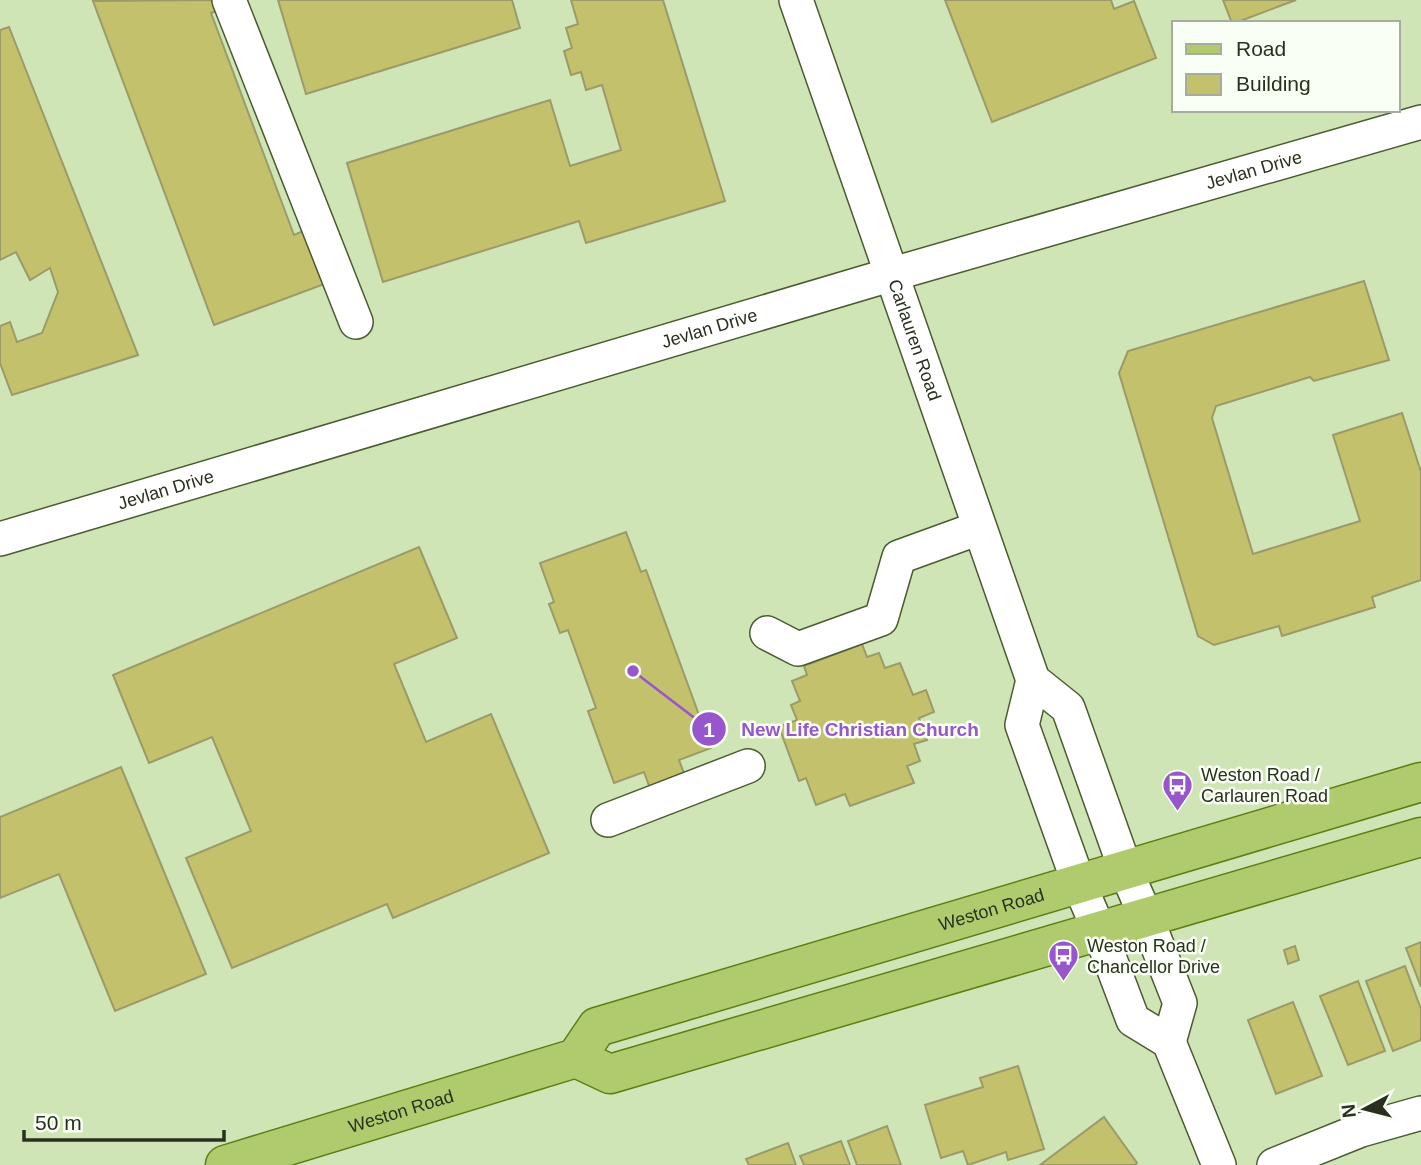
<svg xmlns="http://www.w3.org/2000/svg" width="1421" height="1165" viewBox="0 0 1421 1165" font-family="Helvetica,sans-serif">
  <rect width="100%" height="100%" fill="#d0e5b5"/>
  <g fill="#c4c16c" stroke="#9b9a69" stroke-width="2">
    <polygon points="217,0 221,10 211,13 294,235 310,228 330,282 214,325 93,1"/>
    <polygon points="278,0 512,0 520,28 306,94"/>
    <polygon points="571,0 663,0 725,201 586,243 579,221 383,282 347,163 550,100 570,166 621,150 602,85 586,90 581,72 571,75 564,51 572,48 566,28 578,24"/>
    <polygon points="945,0 1111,0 1114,9 1134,1 1156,58 992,122"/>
    <polygon points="1223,0 1296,0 1235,23 1232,23"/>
    <polygon points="9,27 138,355 12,395 0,363 0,326 10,322 17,342 42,333 58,292 50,268 30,280 16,252 0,260 0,30"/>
    <polygon points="1364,281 1389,360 1314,381 1310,377 1216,406 1212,418 1253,554 1360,521 1333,435 1402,413 1421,472 1421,580 1372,597 1375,607 1282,636 1279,626 1214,645 1198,636 1119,373 1128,351"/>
    <polygon points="626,532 641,572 646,570 711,748 679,760 687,781 652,794 644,772 614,783 588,711 596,708 568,630 560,633 549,604 554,602 540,563"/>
    <polygon points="419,547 457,638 394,664 426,742 491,714 549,853 393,918 387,904 232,968 186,858 251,831 212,737 149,763 113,675"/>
    <polygon points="862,644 867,657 879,653 885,668 900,663 913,695 926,690 934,712 919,718 927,740 914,744 920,761 907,766 914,783 850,806 845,794 816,805 806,778 799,781 779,727 797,720 791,705 800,701 792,681 807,675 804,666"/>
    <polygon points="121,767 206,974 115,1011 59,874 0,898 0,817"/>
    <polygon points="1421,942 1421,987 1406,948"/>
    <polygon points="1295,946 1299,960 1288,964 1284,950"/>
    <polygon points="1405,966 1421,1009 1421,1040 1393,1051 1366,981"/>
    <polygon points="1358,981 1385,1051 1348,1065 1320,996"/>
    <polygon points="1293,1002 1322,1076 1276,1094 1248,1020"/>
    <polygon points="1018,1066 1044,1149 1008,1160 1006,1152 968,1165 963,1151 941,1158 925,1105 983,1087 980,1078"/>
    <polygon points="1104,1117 1137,1163 1135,1165 1040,1165"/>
    <polygon points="887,1126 901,1165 857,1165 848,1141"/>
    <polygon points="841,1141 850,1165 804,1165 800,1156"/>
    <polygon points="788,1143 796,1165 749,1165 746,1159"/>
  </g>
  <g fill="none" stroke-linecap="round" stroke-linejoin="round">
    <defs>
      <g id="minor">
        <polyline points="229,0 356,322"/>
        <path id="s1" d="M796,0L1033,680L1068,708L1126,871L1146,917L1180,1003L1169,1042"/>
        <path id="s2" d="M0,539L893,274L1421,122"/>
        <polyline points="767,633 798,649 881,619 899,557 979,528"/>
        <polyline points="1033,680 1022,725 1079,884 1099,930 1133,1020 1169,1042 1219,1165"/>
        <polyline points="608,820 748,766"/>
        <polyline points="1274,1165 1361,1130 1421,1113"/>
      </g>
      <g id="major">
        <polyline points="576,1058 610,1074 1421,837"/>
        <path id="s3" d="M225,1165L576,1058L597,1027L1421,782"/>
      </g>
    </defs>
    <use href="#minor" stroke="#4a5b31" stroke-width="36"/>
    <use href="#major" stroke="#5e7e14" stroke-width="41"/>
    <use href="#minor" stroke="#fff" stroke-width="33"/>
    <use href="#major" stroke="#afcb6e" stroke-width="38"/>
  </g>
  <defs>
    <symbol id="bus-pin" viewBox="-11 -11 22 30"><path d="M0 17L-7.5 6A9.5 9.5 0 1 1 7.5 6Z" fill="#9756cc" stroke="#fafff5"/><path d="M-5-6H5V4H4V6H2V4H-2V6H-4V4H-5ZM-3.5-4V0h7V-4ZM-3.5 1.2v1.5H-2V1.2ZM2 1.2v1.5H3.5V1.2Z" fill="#fff"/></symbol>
  </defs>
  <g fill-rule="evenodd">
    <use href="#bus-pin" x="1160" y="768" width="35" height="47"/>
    <use href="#bus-pin" x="1046" y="938" width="35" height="47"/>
  </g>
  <g text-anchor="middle" stroke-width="5" stroke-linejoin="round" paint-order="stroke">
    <g font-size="18" fill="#29311e" stroke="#fafff5">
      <text dy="6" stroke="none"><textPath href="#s2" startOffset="1307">Jevlan Drive</textPath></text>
      <text dy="6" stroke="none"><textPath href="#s2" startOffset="740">Jevlan Drive</textPath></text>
      <text dy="6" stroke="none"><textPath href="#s1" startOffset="360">Carlauren Road</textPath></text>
      <text dy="6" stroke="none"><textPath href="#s2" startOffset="173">Jevlan Drive</textPath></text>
      <text dy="6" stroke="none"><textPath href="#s3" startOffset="816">Weston Road</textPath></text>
      <text dy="6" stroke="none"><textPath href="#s3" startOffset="184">Weston Road</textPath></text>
    </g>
    <g font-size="18" fill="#29311e" stroke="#fafff5" text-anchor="start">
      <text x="1201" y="781">Weston Road /<tspan x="1201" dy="21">Carlauren Road</tspan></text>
      <text x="1087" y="952">Weston Road /<tspan x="1087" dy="21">Chancellor Drive</tspan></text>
    </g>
  </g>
  <path fill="none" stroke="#9756cc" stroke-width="2.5" d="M633 671L709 729"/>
  <g fill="#9756cc" stroke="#fafff5" stroke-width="2.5">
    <circle cx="633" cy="671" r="7"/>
    <circle cx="709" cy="729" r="18"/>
  </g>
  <g font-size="21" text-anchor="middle" font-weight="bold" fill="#fff">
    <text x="709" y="737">1</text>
  </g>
  <g font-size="19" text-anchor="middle" font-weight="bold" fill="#9756cc" stroke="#fafff5" stroke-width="5" stroke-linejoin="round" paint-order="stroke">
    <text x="860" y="736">New Life Christian Church</text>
  </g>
  <rect x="1172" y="21" width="228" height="91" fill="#fafff5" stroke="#a6ad9f" stroke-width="2"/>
  <rect x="1186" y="44" width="35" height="10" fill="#afcb6e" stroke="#a6ad9f" stroke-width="2"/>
  <text x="1236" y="56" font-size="21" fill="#29311e">Road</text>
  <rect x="1186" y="74" width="35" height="21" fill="#c4c16c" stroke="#a6ad9f" stroke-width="2"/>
  <text x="1236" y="91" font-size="21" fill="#29311e">Building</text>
  <g transform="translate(1365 1109) rotate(263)" stroke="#fafff5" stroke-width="5" paint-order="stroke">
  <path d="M0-5L12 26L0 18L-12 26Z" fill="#29311e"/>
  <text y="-10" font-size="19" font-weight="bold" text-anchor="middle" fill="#29311e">N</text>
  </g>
  <path d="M24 1130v10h200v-10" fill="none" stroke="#29311e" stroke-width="3.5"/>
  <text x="35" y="1130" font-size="21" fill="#29311e" stroke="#fafff5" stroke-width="5" paint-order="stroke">50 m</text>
</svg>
